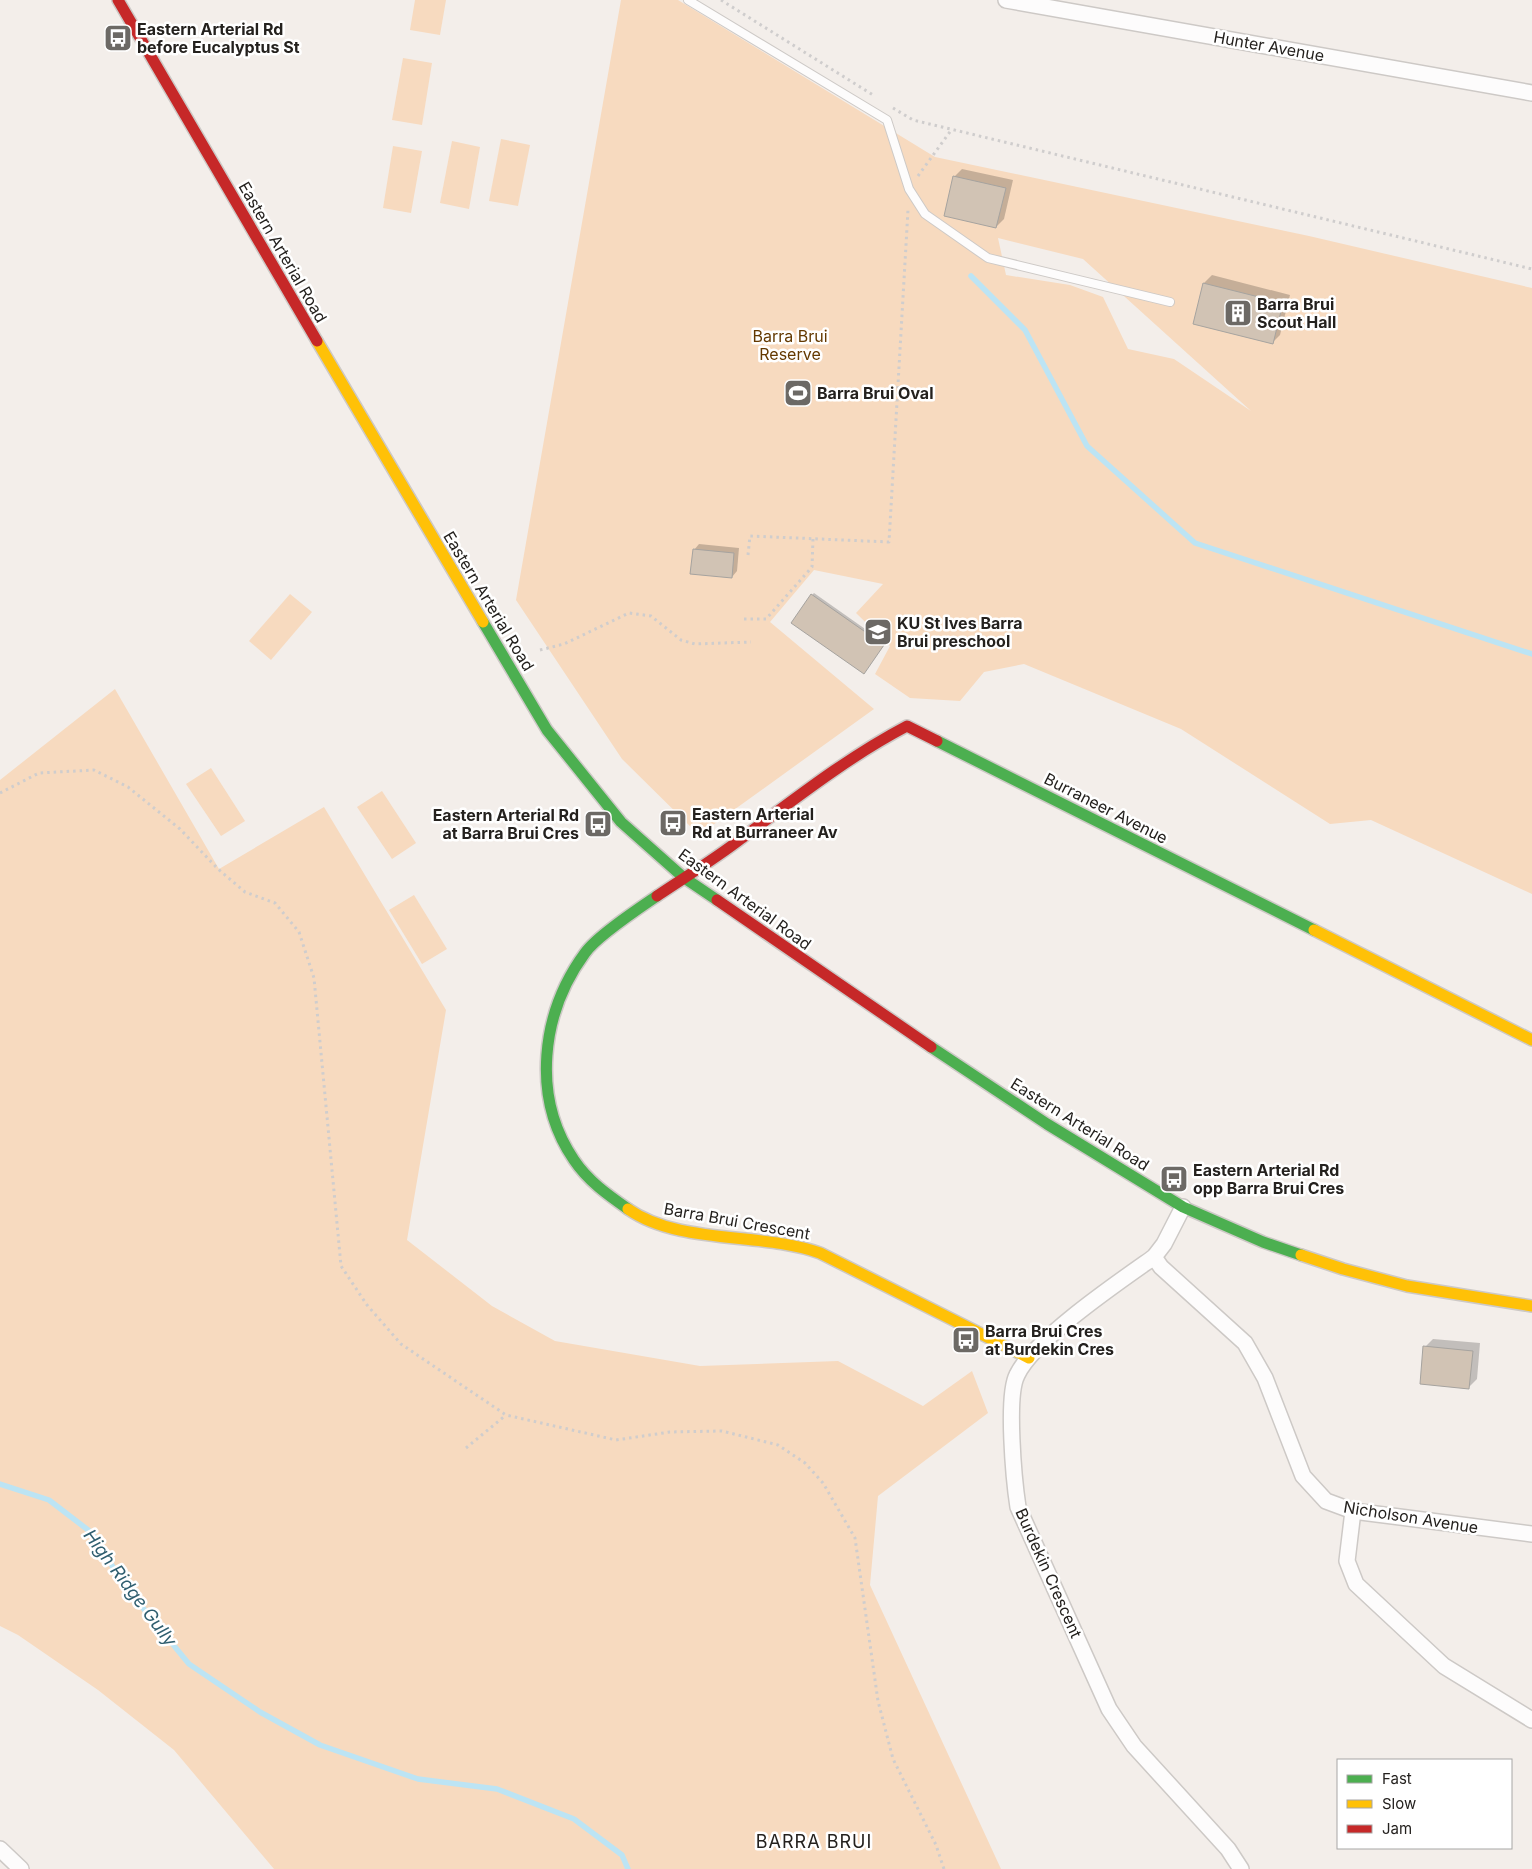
<svg xmlns="http://www.w3.org/2000/svg" width="1532" height="1869" viewBox="0 0 1532 1869" font-family="Inter,sans-serif">
  <rect width="100%" height="100%" fill="#f3eeea"/>
  <g fill="#f7dabf" fill-rule="evenodd">
    <polygon points="415,0 446,0 440,35 410,30"/>
    <path d="M621,0H678L935,157L1309,236L1532,288V894L1371,820L1330,824L1181,729L1024,664L984,672L960,701L910,698L875,674L890,646L856,613L883,584L814,570L770,622L874,709L699,835L622,759L516,600ZM998,238L1083,259L1251,411L1174,359L1128,349L1103,297L1070,285L1006,275Z"/>
    <polygon points="403,58 432,63 422,125 392,120"/>
    <polygon points="501,139 530,145 518,206 489,201"/>
    <polygon points="452,141 480,147 469,209 440,203"/>
    <polygon points="393,146 422,151 411,213 383,208"/>
    <polygon points="290,594 312,612 271,660 249,641"/>
    <polygon points="115,689 219,869 324,807 446,1010 407,1240 492,1306 555,1341 700,1366 838,1361 923,1406 972,1371 988,1413 878,1496 870,1585 1001,1869 274,1869 174,1750 98,1690 18,1635 0,1626 0,780"/>
    <polygon points="211,768 245,821 221,836 186,784"/>
    <polygon points="382,791 416,843 392,859 357,807"/>
    <polygon points="414,895 447,949 422,964 389,910"/>
  </g>
  <g fill="#0003">
    <polygon points="962,169 1013,180 1004,219 996,227 954,177"/>
    <polygon points="1212,275 1290,295 1280,335 1272,343 1204,283"/>
    <polygon points="699,544 739,548 737,571 732,577 694,550"/>
    <polygon points="814,593 885,643 866,670 812,595"/>
    <polygon points="1433,1339 1480,1343 1477,1379 1469,1387 1425,1347"/>
  </g>
  <g fill="none" stroke-linecap="round" stroke-linejoin="round">
    <g stroke="#bce4f4" stroke-width="5.5">
      <polyline points="971,276 1025,330 1087,446 1195,543 1532,654"/>
      <polyline points="0,1484 49,1500 92,1533 124,1585 189,1664 260,1712 320,1745 418,1779 497,1789 574,1819 622,1855 628,1869"/>
    </g>
  </g>
  <g fill="#d1c3b4" stroke="#a6a39f">
    <polygon points="953,176 1006,188 996,228 944,216"/>
    <polygon points="1203,283 1283,303 1273,344 1193,324"/>
    <polygon points="693,549 734,553 732,578 690,574"/>
    <polygon points="811,594 884,645 864,674 791,623"/>
    <polygon points="1423,1346 1473,1351 1469,1389 1420,1384"/>
  </g>
  <g fill="none" stroke-linecap="round" stroke-linejoin="round">
    <defs>
      <polyline id="lane" points="688,0 887,120 909,189 925,214 988,258 1170,302"/>
      <g id="street">
        <polyline points="1006,0 1532,93"/>
        <path d="M1183,1207L1164,1244L1154,1257C1120,1281 1033,1340 1017,1375C1006,1396 1014,1481 1018,1507L1109,1709L1134,1746L1228,1849L1241,1869"/>
        <polyline points="1154,1257 1161,1267 1245,1343 1265,1378 1303,1476 1326,1501 1353,1511 1532,1534"/>
        <polyline points="1353,1511 1347,1561 1356,1584 1444,1666 1532,1720"/>
        <polyline points="0,1849 21,1869"/>
      </g>
      <g id="fast">
        <polyline points="483,622 547,730 621,822 683,877 717,900"/>
        <polyline points="937,741 1314,930"/>
        <polyline points="931,1047 1047,1124 1183,1207 1263,1242 1301,1255"/>
        <path d="M628,1209C608,1195 588,1181 574,1160C531,1097 541,1013 585,953C597,936 638,909 657,896"/>
      </g>
      <g id="slow">
        <polyline points="317,341 483,622"/>
        <polyline points="1314,930 1532,1040"/>
        <path d="M628,1209C679,1245 762,1232 820,1253L1029,1358"/>
        <polyline points="1301,1255 1343,1269 1407,1286 1532,1306"/>
      </g>
      <g id="jam">
        <polyline points="118,0 317,341"/>
        <path d="M657,896C685,877 715,859 742,838C796,798 848,757 907,726L937,741"/>
        <polyline points="717,900 931,1047"/>
      </g>
    </defs>
    <use href="#lane" stroke="#cdc9c6" stroke-width="10"/>
    <use href="#street" stroke="#cdc9c6" stroke-width="18"/>
    <use href="#fast" stroke="#cdc9c6" stroke-width="14"/>
    <use href="#slow" stroke="#cdc9c6" stroke-width="14"/>
    <use href="#jam" stroke="#cdc9c6" stroke-width="14"/>
    <g stroke="#cfcdcd" stroke-width="3" stroke-dasharray="2.5 4" stroke-linecap="butt">
      <polyline points="721,0 873,95"/>
      <polyline points="893,108 913,120 1532,269"/>
      <polyline points="918,176 952,129"/>
      <polyline points="748,555 750,536 889,542 908,210"/>
      <polyline points="744,619 766,619 812,567 813,539"/>
      <polyline points="540,650 564,644 629,613 651,616 681,640 695,644 751,642"/>
      <polyline points="0,793 39,773 94,770 128,787 180,829 218,869 245,892 275,903 299,932 314,978 341,1266 367,1305 401,1344 506,1415 616,1440 670,1432 722,1431 778,1445 805,1463 823,1483 855,1538 878,1701 893,1759 936,1845 944,1869"/>
      <polyline points="466,1448 506,1415"/>
    </g>
    <use href="#lane" stroke="#fdfcfc" stroke-width="8"/>
    <use href="#street" stroke="#fdfcfc" stroke-width="15"/>
    <use href="#fast" stroke="#4caf50" stroke-width="11"/>
    <use href="#slow" stroke="#ffc107" stroke-width="11"/>
    <use href="#jam" stroke="#c62828" stroke-width="11"/>
  </g>
  <defs>
    <symbol id="bus-square" viewBox="-11 -11 22 22"><rect x="-9" y="-9" width="18" height="18" rx="4" fill="#6c6965" stroke="#fff"/><path d="M-5-6H5V4H4V6H2V4H-2V6H-4V4H-5ZM-3.5-4V0h7V-4ZM-3.5 1.2v1.5H-2V1.2ZM2 1.2v1.5H3.5V1.2Z" fill="#fff"/></symbol>
    <symbol id="building-square" viewBox="-11 -11 22 22"><rect x="-9" y="-9" width="18" height="18" rx="4" fill="#6c6965" stroke="#fff"/><path d="M-4-6H4V6H1V3H-1V6H-4ZM-2.5-4.3h1.7v1.8h-1.7ZM.8-4.3h1.7v1.8H.8ZM-2.5-1h1.7V.8h-1.7ZM.8-1h1.7V.8H.8Z" fill="#fff"/></symbol>
    <symbol id="stadium-square" viewBox="-11 -11 22 22"><rect x="-9" y="-9" width="18" height="18" rx="4" fill="#6c6965" stroke="#fff"/><path d="M0-5a6.5 5 0 1 0 0 10a6.5 5 0 1 0 0-10ZM-3.5-1.8h7v3.6h-7Z" fill="#fff"/></symbol>
    <symbol id="school-square" viewBox="-11 -11 22 22"><rect x="-9" y="-9" width="18" height="18" rx="4" fill="#6c6965" stroke="#fff"/><path d="M0-5L7-2L0 1L-7-2ZM-4 1L0 2.5L4 1V4Q0 6-4 4Z" fill="#fff"/></symbol>
  </defs>
  <g fill-rule="evenodd">
    <use href="#bus-square" x="102" y="22" width="32" height="32"/>
    <use href="#building-square" x="1222" y="297" width="32" height="32"/>
    <use href="#stadium-square" x="782" y="377" width="32" height="32"/>
    <use href="#school-square" x="862" y="616" width="32" height="32"/>
    <use href="#bus-square" x="657" y="807" width="32" height="32"/>
    <use href="#bus-square" x="582" y="808" width="32" height="32"/>
    <use href="#bus-square" x="1158" y="1163" width="32" height="32"/>
    <use href="#bus-square" x="950" y="1324" width="32" height="32"/>
  </g>
  <g text-anchor="middle" stroke-width="5" stroke-linejoin="round" paint-order="stroke">
    <g font-size="16" font-weight="bold" fill="#24211e" stroke="#fff" text-anchor="start">
      <text x="137" y="35">Eastern Arterial Rd<tspan x="137" dy="18">before Eucalyptus St</tspan></text>
      <text x="1257" y="310">Barra Brui<tspan x="1257" dy="18">Scout Hall</tspan></text>
      <text x="817" y="399">Barra Brui Oval</text>
      <text x="897" y="629">KU St Ives Barra<tspan x="897" dy="18">Brui preschool</tspan></text>
      <text x="692" y="820">Eastern Arterial<tspan x="692" dy="18">Rd at Burraneer Av</tspan></text>
      <text x="579" y="821" text-anchor="end">Eastern Arterial Rd<tspan x="579" dy="18">at Barra Brui Cres</tspan></text>
      <text x="1193" y="1176">Eastern Arterial Rd<tspan x="1193" dy="18">opp Barra Brui Cres</tspan></text>
      <text x="985" y="1337">Barra Brui Cres<tspan x="985" dy="18">at Burdekin Cres</tspan></text>
    </g>
    <g font-size="16" fill="#24211e" stroke="#fff">
      <text transform="translate(1269 46) rotate(10)" y="6">Hunter Avenue</text>
      <text transform="translate(283 252) rotate(60)" y="6">Eastern Arterial Road</text>
      <text transform="translate(489 601) rotate(59)" y="6">Eastern Arterial Road</text>
      <text transform="translate(1106 808) rotate(27)" y="6">Burraneer Avenue</text>
      <text transform="translate(745 899) rotate(36)" y="6">Eastern Arterial Road</text>
      <text transform="translate(1080 1124) rotate(32)" y="6">Eastern Arterial Road</text>
      <text transform="translate(737 1221) rotate(10)" y="6">Barra Brui Crescent</text>
      <text transform="translate(1411 1517) rotate(9)" y="6">Nicholson Avenue</text>
      <text transform="translate(1049 1573) rotate(66)" y="6">Burdekin Crescent</text>
    </g>
    <g font-size="16" fill="#643900" stroke="#fff">
      <text x="790" y="342">Barra Brui<tspan x="790" dy="18">Reserve</tspan></text>
    </g>
    <g font-size="18" font-style="italic" fill="#2f5e6f" stroke="#fff">
      <text transform="translate(130 1588) rotate(53)" y="6">High Ridge Gully</text>
    </g>
    <g font-size="18" letter-spacing="1" fill="#24211e" stroke="#fff">
      <text x="814" y="1848">BARRA BRUI</text>
    </g>
  </g>
  <rect x="1337" y="1759" width="175" height="90" fill="#ffffff" stroke="#a7a6a5"/>
  <rect x="1347" y="1775" width="25" height="8" fill="#4caf50" stroke="#a7a6a5"/>
  <text x="1382" y="1784" font-size="15" fill="#24211e">Fast</text>
  <rect x="1347" y="1800" width="25" height="8" fill="#ffc107" stroke="#a7a6a5"/>
  <text x="1382" y="1809" font-size="15" fill="#24211e">Slow</text>
  <rect x="1347" y="1825" width="25" height="8" fill="#c62828" stroke="#a7a6a5"/>
  <text x="1382" y="1834" font-size="15" fill="#24211e">Jam</text>
</svg>
